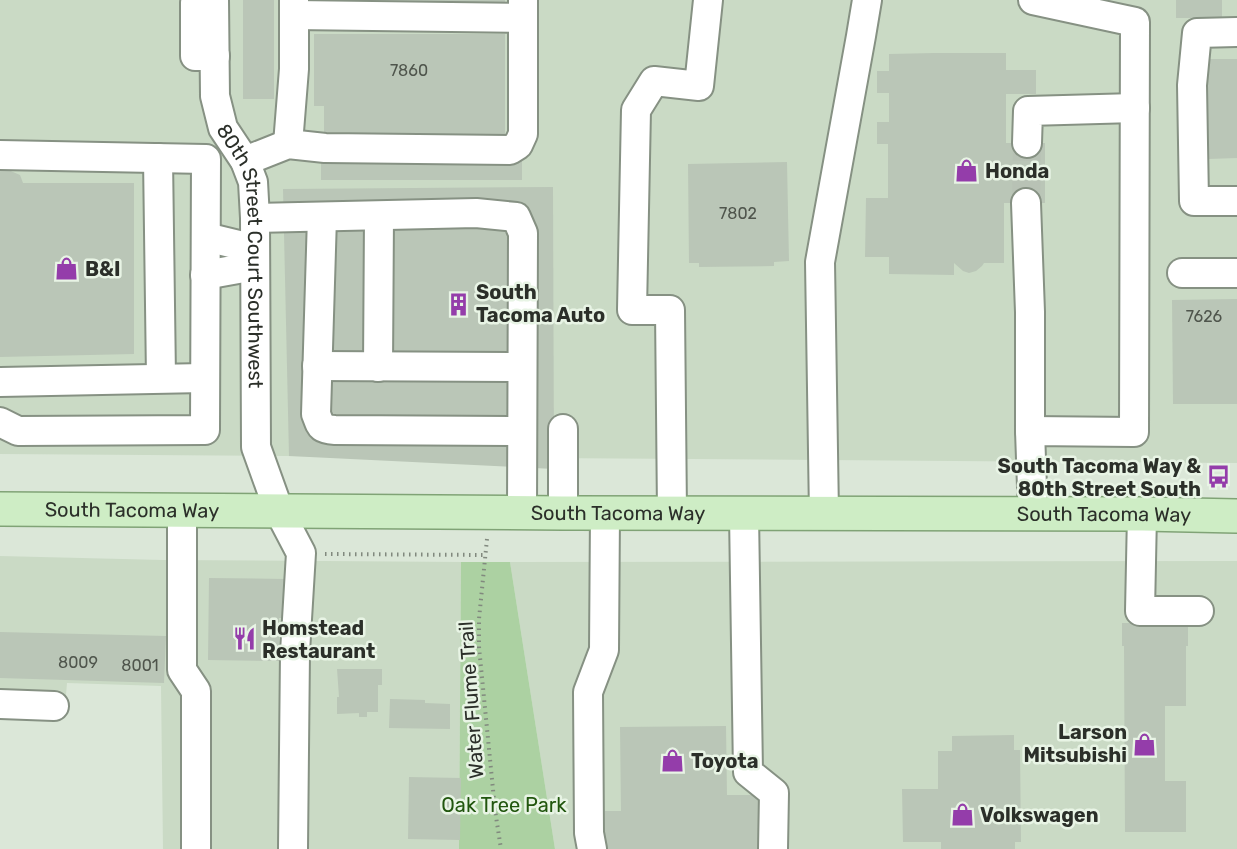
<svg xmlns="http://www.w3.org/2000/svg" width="1237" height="849" viewBox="0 0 1237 849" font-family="Rubik,sans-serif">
  <rect width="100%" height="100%" fill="#dbe7d8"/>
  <g fill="#cadac5">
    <polygon points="0,0 1237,0 1237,463 0,454"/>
    <polygon points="0,556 163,560 461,562 459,849 163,849 161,686 67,683 64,719 0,716"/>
    <polygon points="1237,561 1237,849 555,849 510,562"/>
  </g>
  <polygon fill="#acd1a2" points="461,562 510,562 555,849 459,849"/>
  <g fill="#bac6b7">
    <rect x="243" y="0" width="31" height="99"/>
    <polygon points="314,0 505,0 505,4 314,5"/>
    <rect x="1176" y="0" width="46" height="18"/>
    <polygon points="314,34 505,34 505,136 324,136 324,106 314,106"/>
    <polygon points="934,53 1006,53 1006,70 1036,70 1036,94 1006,94 1006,143 1045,143 1045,203 1004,203 1004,263 984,263 982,266 976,271 969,273 963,271 954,263 954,275 889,274 889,257 865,257 866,198 888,198 888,144 877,144 877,122 889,122 889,93 877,93 877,71 889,71 889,54"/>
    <polygon points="1207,59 1237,59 1237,158 1208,159"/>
    <polygon points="321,159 522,160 522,180 321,180"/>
    <polygon points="787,162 789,261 774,262 774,266 699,267 699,263 689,263 688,164"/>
    <polygon points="6,169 20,175 23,183 134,183 134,354 0,357 0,171"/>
    <polygon points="553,187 554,469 289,456 283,189"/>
    <polygon points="1237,299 1237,404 1173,404 1172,300"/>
    <polygon points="209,578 286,579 286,618 279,618 279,661 208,660"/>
    <polygon points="1122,623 1188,623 1188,646 1186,646 1186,706 1165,706 1165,781 1186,781 1186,832 1125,832 1124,646 1122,646"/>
    <polygon points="0,632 166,636 164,683 0,678"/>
    <polygon points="337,669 382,669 382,685 378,685 378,712 367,712 367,717 359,717 359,713 337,714 337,697 339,697"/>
    <polygon points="390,699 425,700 425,703 450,704 450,729 389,728"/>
    <polygon points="726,726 727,795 759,795 759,849 605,849 605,811 621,811 620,727"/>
    <polygon points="1014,735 1014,750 1020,750 1021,842 1015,842 1015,849 941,849 941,842 903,842 902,789 938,789 938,751 952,751 952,736"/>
    <polygon points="409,777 461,778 460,840 408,839"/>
  </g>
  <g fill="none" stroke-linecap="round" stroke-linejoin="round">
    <polyline stroke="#b8c2b5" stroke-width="28" stroke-dasharray="28 14" stroke-linecap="butt" points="1026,203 1027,143"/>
    <defs>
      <g id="minor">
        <path id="s1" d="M214,0L215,96L223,128L245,161L253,182L255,218L256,447L279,511L301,553L295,652L293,849"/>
        <polyline points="195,3 195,56 215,56"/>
        <polyline points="294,15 523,18"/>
        <polyline points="1237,32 1197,33 1192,85 1194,201 1237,201"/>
        <polyline points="1027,143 1028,111 1135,108"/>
        <polyline points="288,144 294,69 294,0"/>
        <polyline points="0,155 206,159 205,430 18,431 0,422"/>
        <polyline points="158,158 161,378"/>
        <polyline points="245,161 288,144 325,148 510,150 518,145 523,134 523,0"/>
        <polyline points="1026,203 1030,312 1030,431"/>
        <path d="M322,217L316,414C321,427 320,429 335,430L522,431"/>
        <polyline points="255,218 476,213 516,217 523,233 522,513"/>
        <polyline points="206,237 255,249"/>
        <polyline points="1182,273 1237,273"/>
        <polyline points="205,275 255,266"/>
        <polyline points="317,366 522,367"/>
        <polyline points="378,367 379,216"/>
        <polyline points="0,382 204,378"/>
        <polyline points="563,429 563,513"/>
        <polyline points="182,511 182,670 196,691 196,849"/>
        <polyline points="672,513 670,310 632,310 636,110 654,81 699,86 708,0"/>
        <polyline points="744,514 748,772 774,793 773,849"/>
        <polyline points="824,514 820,262 861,36 867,0"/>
        <polyline points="1142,514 1140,611 1199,611"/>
        <polyline points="1033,515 1030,431 1134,432 1135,22 1033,0"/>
        <polyline points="0,704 54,706"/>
        <polyline points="592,849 589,833 588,692 604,650 605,513"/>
      </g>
      <g id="major">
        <path id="s2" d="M0,509L563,513L1142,514L1237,516"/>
      </g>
    </defs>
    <use href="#minor" stroke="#869183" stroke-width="32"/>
    <use href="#major" stroke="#80a376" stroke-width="36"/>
    <g stroke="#81897e" stroke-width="4" stroke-dasharray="1.5 4.5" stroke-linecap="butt">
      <polyline points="487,539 479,619 479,647 495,810 501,849"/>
      <polyline points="325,554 486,555"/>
    </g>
    <use href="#minor" stroke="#fff" stroke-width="28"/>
    <use href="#major" stroke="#ceedc5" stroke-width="33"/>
  </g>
  <defs>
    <symbol id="shop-bare" viewBox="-9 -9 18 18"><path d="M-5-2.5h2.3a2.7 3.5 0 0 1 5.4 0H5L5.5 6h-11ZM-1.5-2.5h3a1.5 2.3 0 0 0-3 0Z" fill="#943daa" stroke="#e8f4e5" stroke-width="2.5" paint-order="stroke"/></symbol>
    <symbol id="building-bare" viewBox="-9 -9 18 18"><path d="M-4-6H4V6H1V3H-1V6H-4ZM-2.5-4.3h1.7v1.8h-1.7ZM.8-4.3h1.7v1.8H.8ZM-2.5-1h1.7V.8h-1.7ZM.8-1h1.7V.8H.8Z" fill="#943daa" stroke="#e8f4e5" stroke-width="2.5" paint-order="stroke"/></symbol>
    <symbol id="bus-bare" viewBox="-9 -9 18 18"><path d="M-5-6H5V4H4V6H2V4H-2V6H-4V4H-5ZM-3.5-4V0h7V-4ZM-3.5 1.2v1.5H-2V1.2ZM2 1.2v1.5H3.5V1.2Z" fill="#943daa" stroke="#e8f4e5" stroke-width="2.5" paint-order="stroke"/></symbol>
    <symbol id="restaurant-bare" viewBox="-9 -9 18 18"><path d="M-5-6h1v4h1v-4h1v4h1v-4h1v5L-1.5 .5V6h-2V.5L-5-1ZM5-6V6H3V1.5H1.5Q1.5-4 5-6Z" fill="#943daa" stroke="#e8f4e5" stroke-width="2.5" paint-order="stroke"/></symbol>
  </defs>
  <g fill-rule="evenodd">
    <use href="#shop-bare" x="950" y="154" width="33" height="33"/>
    <use href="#shop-bare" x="50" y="252" width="33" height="33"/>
    <use href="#building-bare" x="442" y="288" width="33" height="33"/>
    <use href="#bus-bare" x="1202" y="460" width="33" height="33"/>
    <use href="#restaurant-bare" x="228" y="622" width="33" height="33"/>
    <use href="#shop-bare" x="1128" y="728" width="33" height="33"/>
    <use href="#shop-bare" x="656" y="744" width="33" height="33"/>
    <use href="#shop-bare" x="946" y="798" width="33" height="33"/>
  </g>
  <g text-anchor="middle" stroke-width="5" stroke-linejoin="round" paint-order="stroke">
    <g font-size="16" fill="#4f554c">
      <text x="409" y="76">7860</text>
      <text x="738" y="219">7802</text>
      <text x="1204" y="322">7626</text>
      <text x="78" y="668">8009</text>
      <text x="140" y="671">8001</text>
    </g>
    <g font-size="20" font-weight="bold" fill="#2b2f29" stroke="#e8f4e5" text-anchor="start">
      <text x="985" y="178">Honda</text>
      <text x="85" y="276">B&amp;I</text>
      <text x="476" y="299">South<tspan x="476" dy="23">Tacoma Auto</tspan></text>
      <text x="1201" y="473" text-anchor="end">South Tacoma Way &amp;<tspan x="1201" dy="23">80th Street South</tspan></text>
      <text x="262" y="635">Homstead<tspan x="262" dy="23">Restaurant</tspan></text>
      <text x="1127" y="739" text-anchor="end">Larson<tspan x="1127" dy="23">Mitsubishi</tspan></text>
      <text x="691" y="768">Toyota</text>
      <text x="980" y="822">Volkswagen</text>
    </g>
    <g font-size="20" fill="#2b2f29" stroke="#e8f4e5">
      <text dy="7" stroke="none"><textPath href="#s1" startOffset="262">80th Street Court Southwest</textPath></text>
      <text dy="7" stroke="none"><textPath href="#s2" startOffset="132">South Tacoma Way</textPath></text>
      <text dy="7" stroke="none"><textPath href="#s2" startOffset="618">South Tacoma Way</textPath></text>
      <text dy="7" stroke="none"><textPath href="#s2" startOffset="1104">South Tacoma Way</textPath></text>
      <text transform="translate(471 700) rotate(-94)" y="7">Water Flume Trail</text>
    </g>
    <g font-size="20" fill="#21560e" stroke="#e8f4e5">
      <text x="504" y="812">Oak Tree Park</text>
    </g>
  </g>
</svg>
